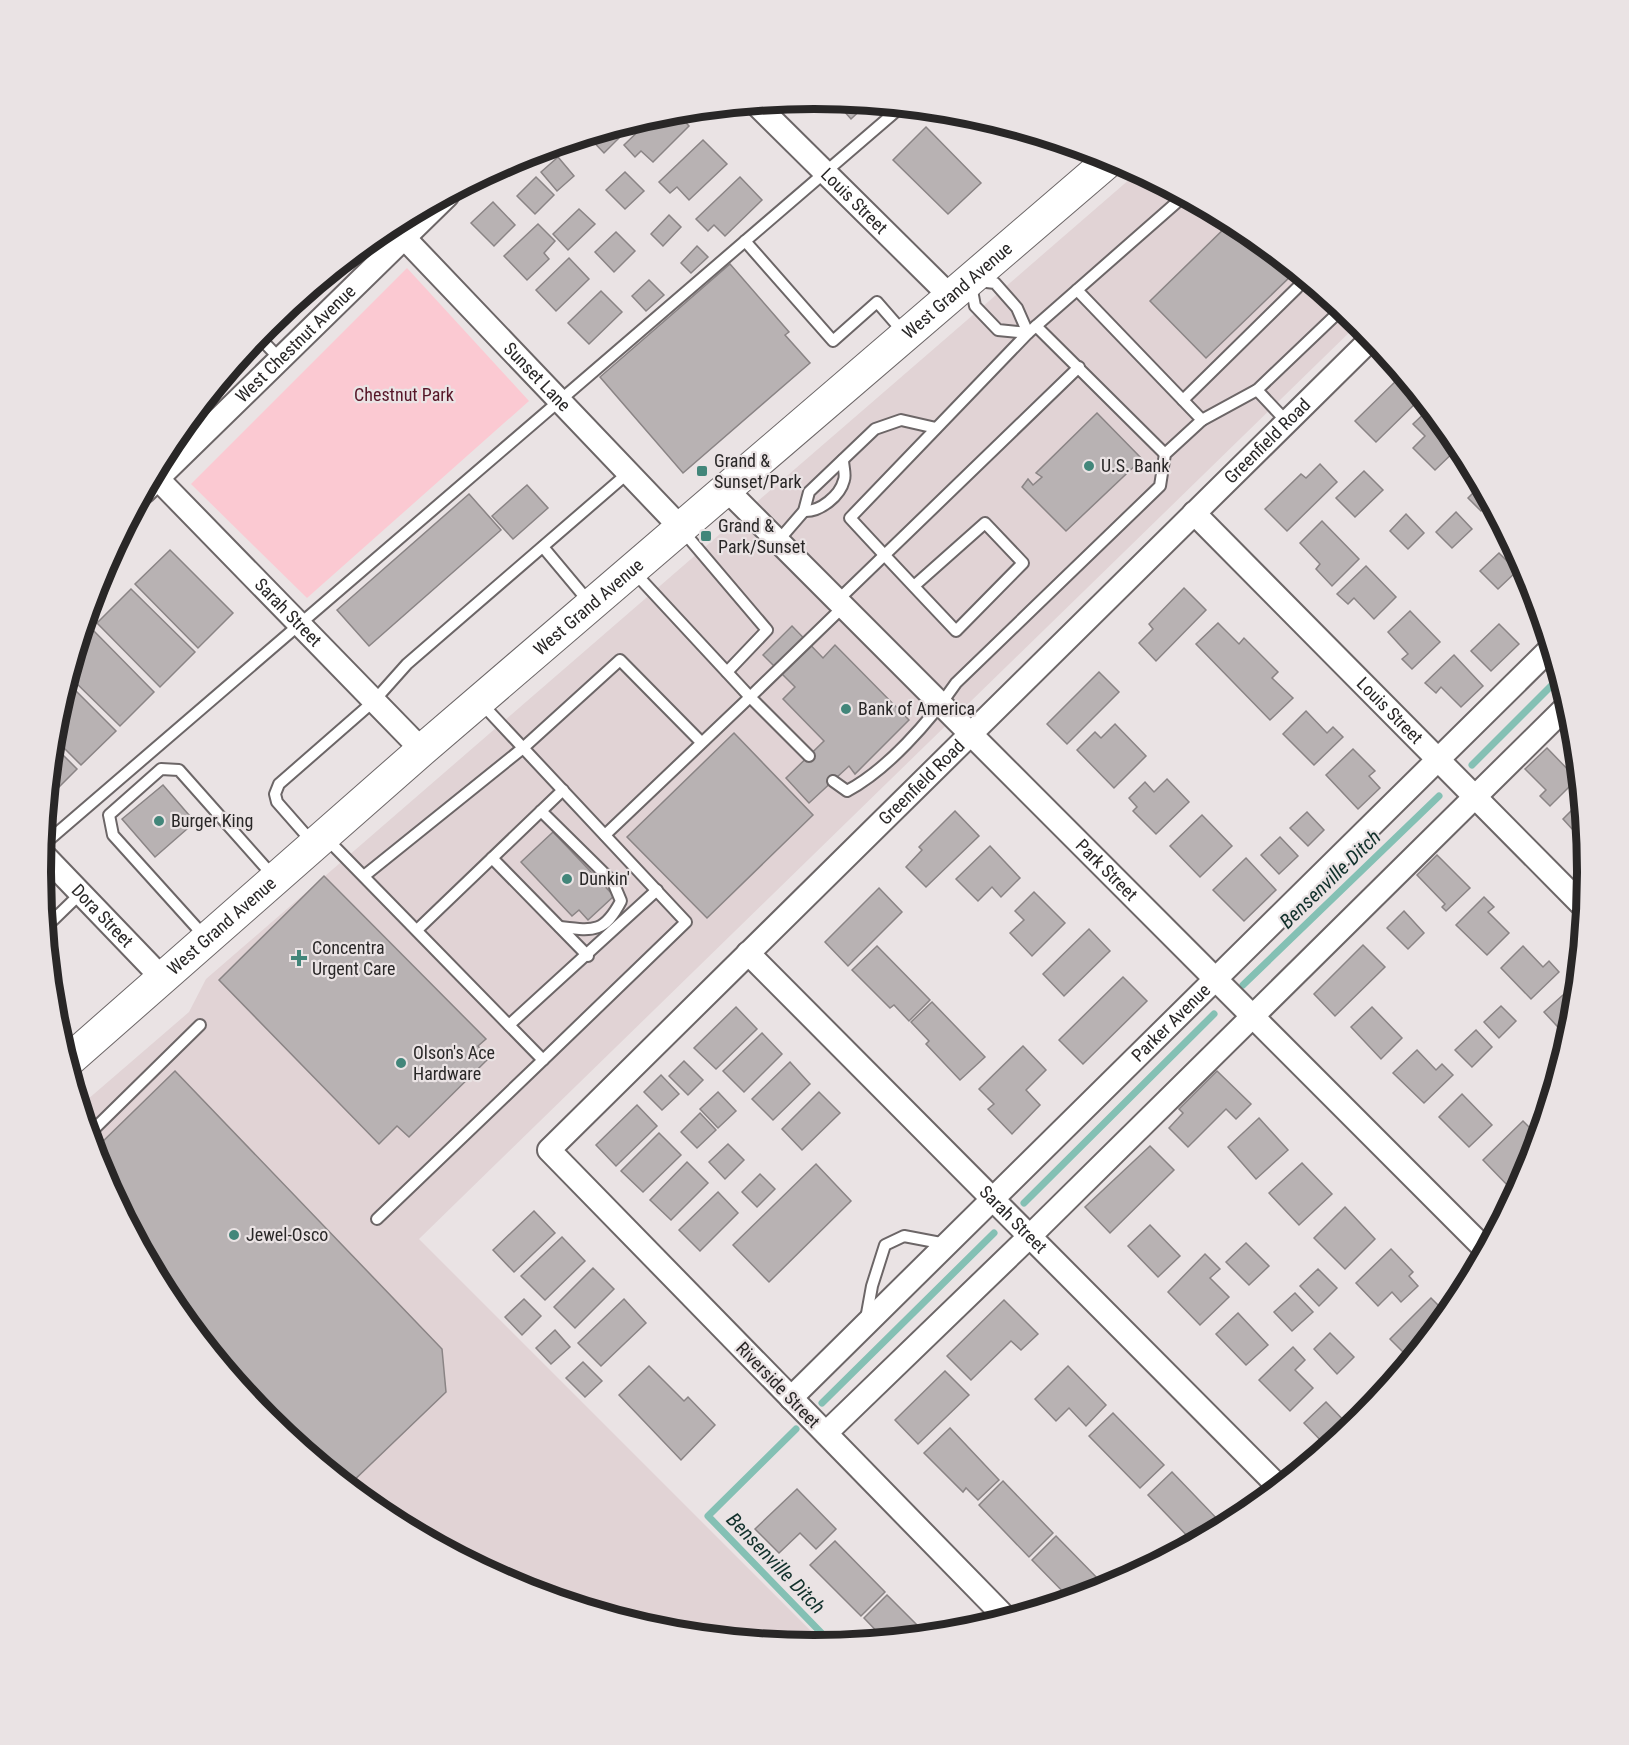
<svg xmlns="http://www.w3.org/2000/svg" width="1629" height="1745" viewBox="0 0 1629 1745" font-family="'Roboto Condensed',sans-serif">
  <rect width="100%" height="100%" fill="#eae3e4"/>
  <polygon fill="#e1d3d5" points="1138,172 1245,229 1359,323 419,1239 825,1645 663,1632 518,1587 384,1516 267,1420 171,1302 99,1168 80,1106 189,1012 206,979"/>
  <polygon fill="#fbc9d2" points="407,268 529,401 307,598 191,484"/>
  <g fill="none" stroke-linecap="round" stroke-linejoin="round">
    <g stroke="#84c0b4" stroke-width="7">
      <polyline points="1472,765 1560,677"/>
      <polyline points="1243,985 1439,796"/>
      <polyline points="1024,1203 1214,1014"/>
      <polyline points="822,1403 994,1233"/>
      <polyline points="796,1429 708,1516 833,1645"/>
    </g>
  </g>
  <g fill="#b8b2b3" stroke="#8a8485" stroke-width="1.5">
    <polygon points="834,100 867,104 851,119"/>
    <polygon points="676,112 689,126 653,162 641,151 635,157 624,145 653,117"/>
    <polygon points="635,122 604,153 588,136"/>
    <polygon points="926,127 981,183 948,214 893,160"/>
    <polygon points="703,140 727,164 689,200 677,187 670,193 659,182"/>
    <polygon points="558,157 574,176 557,191 541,172"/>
    <polygon points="625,172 644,191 625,209 606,190"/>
    <polygon points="536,177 554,195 535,214 517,196"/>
    <polygon points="740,177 762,200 725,236 714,225 708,231 696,219"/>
    <polygon points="493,202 515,225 494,246 471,223"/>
    <polygon points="579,209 595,224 568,250 553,234"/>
    <polygon points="669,215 681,227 663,246 651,234"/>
    <polygon points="1231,222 1245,229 1296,271 1206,358 1150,301"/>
    <polygon points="538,224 555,241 544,253 549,259 527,280 504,256"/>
    <polygon points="616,232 635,251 614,272 595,252"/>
    <polygon points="697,246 708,257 691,273 681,263"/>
    <polygon points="569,258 589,279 556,311 536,290"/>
    <polygon points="730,264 789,332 785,335 810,363 683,473 600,377"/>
    <polygon points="649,280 664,295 646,311 632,296"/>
    <polygon points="601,291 622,312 589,344 568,323"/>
    <polygon points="1402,375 1421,398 1376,442 1355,421"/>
    <polygon points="1430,408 1460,446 1435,470 1413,448 1425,436 1413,424"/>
    <polygon points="1097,413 1142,459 1066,531 1022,487 1028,479 1033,485 1042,477 1036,473"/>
    <polygon points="1467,460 1490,502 1481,511 1468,498 1478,488 1459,468"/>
    <polygon points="1320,464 1337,482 1287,531 1265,509 1301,474 1306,478"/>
    <polygon points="1364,471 1383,490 1355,517 1336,498"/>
    <polygon points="527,485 548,508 513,539 492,516"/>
    <polygon points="469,494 501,530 369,646 337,610"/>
    <polygon points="1456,512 1472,529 1452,548 1436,532"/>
    <polygon points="1406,514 1424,533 1408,549 1390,531"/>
    <polygon points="1322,521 1359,559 1332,586 1316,569 1320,564 1300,543"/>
    <polygon points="170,550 233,613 198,648 135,584"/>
    <polygon points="1499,553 1517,571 1498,589 1480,571"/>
    <polygon points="1366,566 1396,597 1374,619 1354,598 1348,604 1337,594"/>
    <polygon points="1530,579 1538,605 1538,606 1520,588"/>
    <polygon points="1184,588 1206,610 1156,661 1139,643 1153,629 1149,624"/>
    <polygon points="131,589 195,652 160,687 97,623"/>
    <polygon points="1410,611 1440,642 1412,669 1402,659 1408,654 1388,632"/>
    <polygon points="1218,623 1239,644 1244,638 1278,672 1272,678 1293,698 1270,720 1196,644"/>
    <polygon points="1499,624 1519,644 1491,671 1471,651"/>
    <polygon points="792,626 823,658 835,645 909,720 855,774 849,766 809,803 786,778 824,741 783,699 795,687 763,655"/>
    <polygon points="91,628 154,692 120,726 69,676 81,638"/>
    <polygon points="1454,655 1483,686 1461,707 1441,687 1436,693 1425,683"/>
    <polygon points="1099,672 1119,692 1067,744 1047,724"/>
    <polygon points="67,682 116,731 81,765 54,738 55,721"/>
    <polygon points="1306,711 1327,733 1333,727 1343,737 1314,765 1283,734"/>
    <polygon points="1115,724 1146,756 1114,788 1077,750 1095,732 1101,738"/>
    <polygon points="734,733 813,815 707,918 627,837"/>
    <polygon points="53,745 77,769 48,798"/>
    <polygon points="1547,748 1577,779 1550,806 1540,796 1546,790 1525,769"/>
    <polygon points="1353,749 1375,771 1369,776 1380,788 1358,809 1326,775"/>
    <polygon points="1167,779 1189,802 1156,834 1133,811 1137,807 1129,798 1145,782 1154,792"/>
    <polygon points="163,785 195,822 155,857 122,819"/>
    <polygon points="1581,801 1584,830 1579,824 1573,830 1563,819"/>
    <polygon points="955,811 979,836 926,887 906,867 922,850 919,847"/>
    <polygon points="1307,812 1324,830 1308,846 1290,828"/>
    <polygon points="1202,815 1232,846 1200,877 1170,846"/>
    <polygon points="553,832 614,896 588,920 579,910 572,916 521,862"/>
    <polygon points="1280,837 1298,856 1279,874 1261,855"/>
    <polygon points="990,846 1020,878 1001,897 992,887 978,901 956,879"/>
    <polygon points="1437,855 1470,888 1446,911 1442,907 1445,904 1417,875"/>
    <polygon points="1246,858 1276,890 1244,921 1213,890"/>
    <polygon points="324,876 486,1039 478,1046 489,1058 409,1137 397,1126 379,1144 219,980"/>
    <polygon points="879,888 902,912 848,966 825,942"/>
    <polygon points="1034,892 1065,923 1032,956 1010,933 1024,920 1015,911"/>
    <polygon points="1484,897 1494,907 1488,912 1509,933 1487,955 1456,925"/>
    <polygon points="1404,911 1424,933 1408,949 1387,928"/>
    <polygon points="1089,929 1110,951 1064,996 1043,974"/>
    <polygon points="1363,945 1385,967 1335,1016 1314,994"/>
    <polygon points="877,946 930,1000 909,1021 894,1005 890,1008 852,970"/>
    <polygon points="1523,946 1543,967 1549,961 1559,972 1531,999 1501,968"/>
    <polygon points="1123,977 1147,1001 1083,1064 1059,1040"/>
    <polygon points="1573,986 1577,991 1569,1039 1544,1012"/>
    <polygon points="932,1002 985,1057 960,1080 926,1044 929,1041 911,1022"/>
    <polygon points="1501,1006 1516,1021 1499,1038 1484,1022"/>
    <polygon points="736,1007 757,1029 716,1069 694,1048"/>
    <polygon points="1372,1007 1402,1038 1381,1059 1351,1027"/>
    <polygon points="1476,1030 1492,1047 1472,1067 1455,1050"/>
    <polygon points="762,1033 782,1054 744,1092 723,1071"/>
    <polygon points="1023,1046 1046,1070 1026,1090 1040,1105 1012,1134 988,1109 994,1104 979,1089"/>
    <polygon points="1417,1050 1436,1070 1442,1064 1453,1075 1424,1103 1393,1073"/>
    <polygon points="684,1061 703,1080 688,1095 669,1076"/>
    <polygon points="790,1062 810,1084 773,1120 752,1099"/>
    <polygon points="175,1071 442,1349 446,1392 348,1486 267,1420 171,1302 99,1168 94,1150"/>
    <polygon points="1217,1071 1251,1104 1236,1119 1226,1109 1188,1147 1169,1128 1183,1113 1179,1109"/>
    <polygon points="661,1075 679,1094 662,1110 644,1092"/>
    <polygon points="718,1092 736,1111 718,1128 700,1109"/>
    <polygon points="819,1092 840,1113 802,1150 782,1129"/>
    <polygon points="1462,1094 1492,1125 1469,1147 1439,1117"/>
    <polygon points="637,1105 657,1126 616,1166 596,1145"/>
    <polygon points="700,1113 716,1130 697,1148 681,1132"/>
    <polygon points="1259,1118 1288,1150 1256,1179 1228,1147"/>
    <polygon points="1523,1121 1539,1137 1519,1156 1530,1167 1522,1183 1513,1191 1483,1160"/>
    <polygon points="659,1133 681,1155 643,1192 621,1171"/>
    <polygon points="728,1144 744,1160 725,1179 709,1162"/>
    <polygon points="1150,1146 1174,1170 1110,1233 1085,1207"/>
    <polygon points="687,1162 708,1183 671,1220 650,1200"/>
    <polygon points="1302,1163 1332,1194 1299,1225 1269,1193"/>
    <polygon points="816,1164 851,1201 769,1282 733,1245"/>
    <polygon points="760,1174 775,1189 757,1207 742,1192"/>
    <polygon points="718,1192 738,1213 700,1251 679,1230"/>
    <polygon points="1345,1207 1375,1239 1345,1269 1314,1238"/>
    <polygon points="534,1211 555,1233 514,1272 493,1250"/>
    <polygon points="1150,1225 1180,1256 1158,1277 1128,1246"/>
    <polygon points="562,1237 585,1261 545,1300 521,1276"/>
    <polygon points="1246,1243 1269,1266 1249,1285 1226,1262"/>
    <polygon points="1391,1249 1413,1272 1409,1276 1418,1286 1401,1302 1392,1292 1378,1306 1356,1283"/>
    <polygon points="1205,1254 1220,1269 1210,1278 1229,1297 1200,1325 1168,1292"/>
    <polygon points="593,1268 614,1289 575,1328 554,1307"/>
    <polygon points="1318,1269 1337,1288 1319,1306 1300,1286"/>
    <polygon points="1295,1293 1313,1312 1292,1331 1274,1312"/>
    <polygon points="1431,1298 1441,1308 1445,1304 1452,1310 1411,1360 1390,1339"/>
    <polygon points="524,1299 541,1316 522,1335 505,1317"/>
    <polygon points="624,1299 646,1323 601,1366 578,1343"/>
    <polygon points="1004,1300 1038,1334 1021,1350 1011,1341 971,1380 947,1356"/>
    <polygon points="1238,1313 1268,1345 1246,1365 1216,1334"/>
    <polygon points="555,1330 570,1347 551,1364 536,1348"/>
    <polygon points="1330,1333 1354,1357 1337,1374 1314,1349"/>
    <polygon points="1293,1347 1305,1360 1295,1370 1313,1388 1290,1411 1259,1380"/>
    <polygon points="583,1362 602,1381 585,1397 566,1378"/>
    <polygon points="649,1366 684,1401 688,1397 715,1425 681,1460 619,1395"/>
    <polygon points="1068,1366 1106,1405 1086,1426 1069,1408 1056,1421 1035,1399"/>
    <polygon points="945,1371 969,1395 918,1444 895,1420"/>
    <polygon points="1326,1402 1351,1428 1328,1448 1304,1423"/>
    <polygon points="1113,1413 1164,1465 1140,1488 1089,1436"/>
    <polygon points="950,1428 999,1480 978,1500 966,1488 963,1492 924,1453"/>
    <polygon points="1172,1472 1223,1525 1194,1543 1148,1495"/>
    <polygon points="1003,1481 1053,1533 1029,1557 979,1505"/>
    <polygon points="797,1489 836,1529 816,1549 800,1533 779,1553 755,1529"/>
    <polygon points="1056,1536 1104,1585 1097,1592 1071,1600 1032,1560"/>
    <polygon points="835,1541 885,1592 861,1616 810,1565"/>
    <polygon points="887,1595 927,1635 885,1640 864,1618"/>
  </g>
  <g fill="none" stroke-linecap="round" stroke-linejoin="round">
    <defs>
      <g id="service">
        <polyline points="745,241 833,341 877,302 904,333"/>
        <polygon points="970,280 995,283 1017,308 1028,333 998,330 975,306"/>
        <polyline points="1036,326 1165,454"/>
        <polyline points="258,336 280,359"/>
        <polyline points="1257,390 1287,422"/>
        <polyline points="1183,400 1297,288"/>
        <polyline points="1202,420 1257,390 1342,309"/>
        <path d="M804,511C820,512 840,496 844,480C846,475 843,466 843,460"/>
        <polyline points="682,530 767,630 727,672"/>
        <polyline points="778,541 804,511 809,492 875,429 901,420 936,428"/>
        <polyline points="543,547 589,602"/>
        <path d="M914,586L985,523L1023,563L956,631C920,593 885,556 850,518L1028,333L1184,196"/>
        <polyline points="837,601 1079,367"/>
        <polyline points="482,704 686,922 543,1060"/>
        <polyline points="809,756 750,697 843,607"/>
        <path d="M833,781L847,791C887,770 930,721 956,683L1160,486L1165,454L1202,420L1077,290"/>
        <path d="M541,811L613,882L621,901C604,933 594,931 560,927"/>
        <polyline points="605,835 750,697 634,572"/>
        <polyline points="327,839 543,1060 377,1219"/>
        <polyline points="313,843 277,802 275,794 279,784 374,701 407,664 628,473"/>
        <polyline points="43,845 901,107"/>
        <polyline points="492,858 588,956"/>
        <polyline points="364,876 523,748 620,660 701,742"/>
        <polyline points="46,927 81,893"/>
        <polyline points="417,930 563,790"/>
        <polyline points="206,938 113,835 109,815 161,769 179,770 274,877"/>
        <polyline points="509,1025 657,890"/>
        <polyline points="89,1134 200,1025"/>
        <polyline points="866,1319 872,1286 885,1245 904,1236 946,1244"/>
      </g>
      <g id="minor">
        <path id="s1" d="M756,104L951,297"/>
        <path id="s2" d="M392,225L681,528"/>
        <path id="s3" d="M154,475L422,750"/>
        <path id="s4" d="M727,490L1486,1250"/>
        <path id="s5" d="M144,492L447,196"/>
        <path id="s6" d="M1194,513L1585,908"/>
        <path id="s7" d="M42,853L163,979"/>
        <path id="s8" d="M748,953L1279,1487"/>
        <path id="s9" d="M791,1398L1551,648"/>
        <polyline points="826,1433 1029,1237 1568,705"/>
        <path id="s10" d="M1007,1619L549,1150L1372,338"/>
      </g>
      <g id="secondary">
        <path id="s11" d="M67,1062L422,750L1112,158"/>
      </g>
    </defs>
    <use href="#service" stroke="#6c6667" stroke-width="14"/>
    <use href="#minor" stroke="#6c6667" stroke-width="26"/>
    <use href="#secondary" stroke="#6c6667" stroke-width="34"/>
    <use href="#service" stroke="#fff" stroke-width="10"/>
    <use href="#minor" stroke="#fff" stroke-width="22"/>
    <use href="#secondary" stroke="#fff" stroke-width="32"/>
  </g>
  <g fill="#42867a" stroke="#eae3e4" stroke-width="2">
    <circle cx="1089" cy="466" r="6"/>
    <rect x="696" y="465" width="12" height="12" rx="3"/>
    <rect x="700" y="530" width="12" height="12" rx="3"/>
    <circle cx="846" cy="709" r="6"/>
    <circle cx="159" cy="821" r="6"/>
    <circle cx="567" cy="879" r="6"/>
    <path d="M296 949h6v6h6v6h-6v6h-6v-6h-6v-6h6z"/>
    <circle cx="401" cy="1063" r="6"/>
    <circle cx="234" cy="1235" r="6"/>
  </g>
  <g text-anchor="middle" stroke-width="4.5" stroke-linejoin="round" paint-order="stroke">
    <g font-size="18" fill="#292727" stroke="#eae3e4">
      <text dy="6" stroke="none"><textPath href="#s1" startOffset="138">Louis Street</textPath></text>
      <text dy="6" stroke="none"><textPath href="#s11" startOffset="1178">West Grand Avenue</textPath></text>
      <text dy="6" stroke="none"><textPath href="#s5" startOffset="212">West Chestnut Avenue</textPath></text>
      <text dy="6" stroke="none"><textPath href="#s2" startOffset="210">Sunset Lane</textPath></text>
      <text dy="6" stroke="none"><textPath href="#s10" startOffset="1665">Greenfield Road</textPath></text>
      <text dy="6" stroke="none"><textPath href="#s11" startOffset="692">West Grand Avenue</textPath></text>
      <text dy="6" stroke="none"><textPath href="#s3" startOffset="192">Sarah Street</textPath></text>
      <text dy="6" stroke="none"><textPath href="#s6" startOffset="278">Louis Street</textPath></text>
      <text dy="6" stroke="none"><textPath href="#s10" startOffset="1179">Greenfield Road</textPath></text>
      <text dy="6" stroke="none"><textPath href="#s4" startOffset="537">Park Street</textPath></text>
      <text dy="6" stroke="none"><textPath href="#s7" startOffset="87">Dora Street</textPath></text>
      <text dy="6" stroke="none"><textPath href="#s11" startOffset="206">West Grand Avenue</textPath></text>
      <text dy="6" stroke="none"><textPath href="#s9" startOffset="534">Parker Avenue</textPath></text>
      <text dy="6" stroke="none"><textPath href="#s8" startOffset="376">Sarah Street</textPath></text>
      <text transform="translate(778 1385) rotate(46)" y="6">Riverside Street</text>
    </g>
    <g font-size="18" fill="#561628" stroke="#eae3e4">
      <text x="404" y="401">Chestnut Park</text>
    </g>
    <g font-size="18" fill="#292727" stroke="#eae3e4" text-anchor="start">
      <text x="714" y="467">Grand &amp;<tspan x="714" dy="21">Sunset/Park</tspan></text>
      <text x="1101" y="472">U.S. Bank</text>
      <text x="718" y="532">Grand &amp;<tspan x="718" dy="21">Park/Sunset</tspan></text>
      <text x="858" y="715">Bank of America</text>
      <text x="171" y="827">Burger King</text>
      <text x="579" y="885">Dunkin'</text>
      <text x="312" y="954">Concentra<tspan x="312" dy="21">Urgent Care</tspan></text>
      <text x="413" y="1059">Olson's Ace<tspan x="413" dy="21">Hardware</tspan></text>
      <text x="246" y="1241">Jewel-Osco</text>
    </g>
    <g font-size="20" font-style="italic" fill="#11302b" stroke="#eae3e4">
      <text transform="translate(1330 879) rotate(-44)" y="7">Bensenville Ditch</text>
      <text transform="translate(776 1563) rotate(46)" y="7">Bensenville Ditch</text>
    </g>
  </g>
  <path d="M0 0H1629V1745H0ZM51 872a763 763 0 1 1 1526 0a763 763 0 1 1-1526 0Z" fill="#eae3e4" fill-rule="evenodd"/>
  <path fill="none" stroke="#292727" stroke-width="8" d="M51 872a763 763 0 1 1 1526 0a763 763 0 1 1-1526 0Z"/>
</svg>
